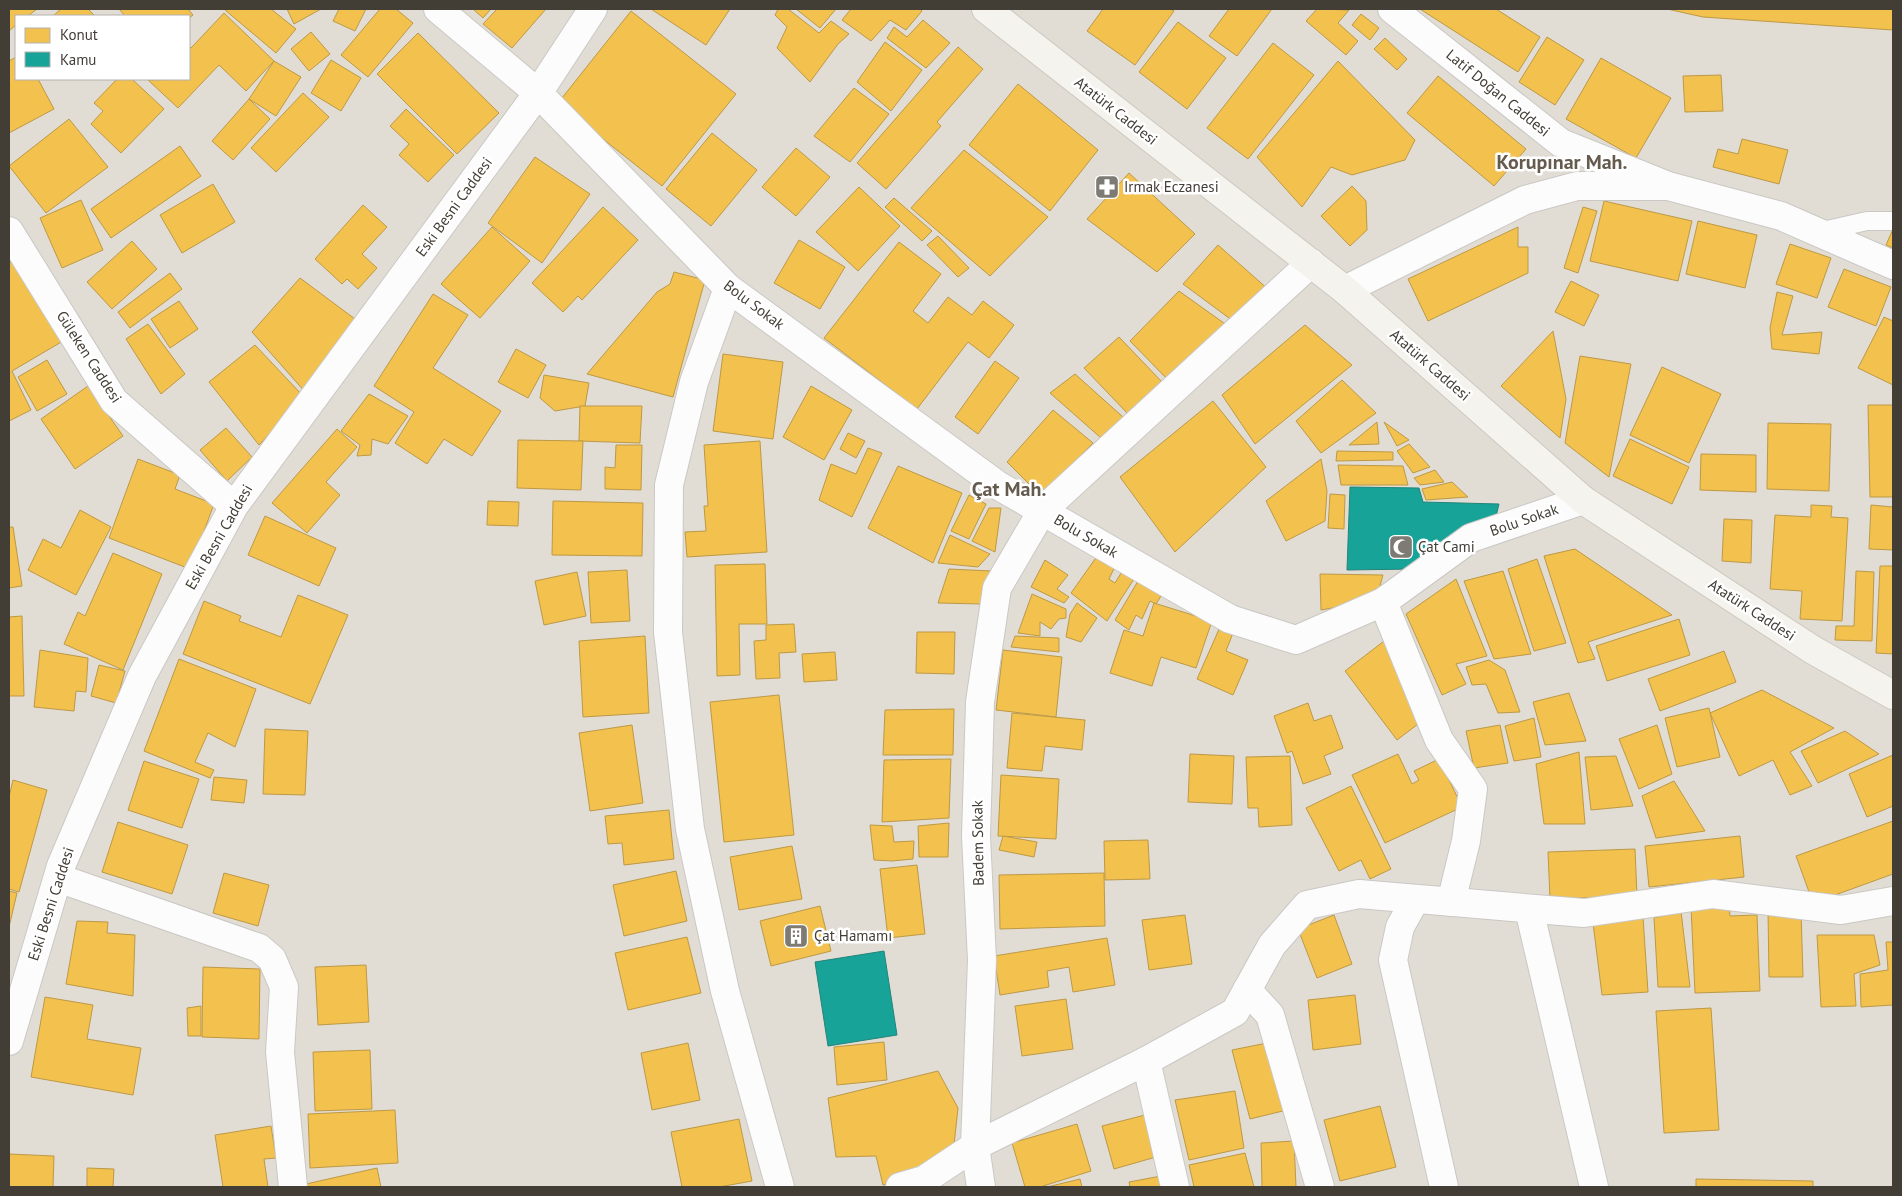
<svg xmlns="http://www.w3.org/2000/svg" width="1902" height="1196" viewBox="0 0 1902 1196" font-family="'PT Sans',sans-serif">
  <rect width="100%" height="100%" fill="#edece8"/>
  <path fill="#e1ddd5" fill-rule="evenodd" d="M9,9H1893V1187H9ZM16,16H189V79H16Z"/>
  <g fill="#f2c14e" stroke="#bd9946">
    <polygon points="9,9 37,9 28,16 16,16 16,25 9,31"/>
    <polygon points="61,9 88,9 95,16 53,16"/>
    <polygon points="119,9 188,9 193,15 189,18 189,16 125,16"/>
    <polygon points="227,9 271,9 296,29 276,53 225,10"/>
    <polygon points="287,9 321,9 294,24"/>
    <polygon points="339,9 366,9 355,31 333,21"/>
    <polygon points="380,9 396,9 413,23 368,77 341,55"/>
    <polygon points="473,9 491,9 483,18"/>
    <polygon points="497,9 546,9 512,48 483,24"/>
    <polygon points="651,9 730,9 706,45"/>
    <polygon points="778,9 788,9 819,33 831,21 849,34 838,44 810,82 777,48 787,27 775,15"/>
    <polygon points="796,9 836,9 820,28"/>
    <polygon points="851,9 920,9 922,11 906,30 890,20 871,41 842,20"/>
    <polygon points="1103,9 1170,9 1174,11 1135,65 1087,31"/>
    <polygon points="1229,9 1272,9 1237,56 1209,36"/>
    <polygon points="1317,9 1349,10 1338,23 1358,41 1346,55 1306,21"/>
    <polygon points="1420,9 1496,9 1540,37 1518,72"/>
    <polygon points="1667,9 1893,9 1893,30 1703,17"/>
    <polygon points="631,11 736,94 662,186 558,103"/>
    <polygon points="224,13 274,61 246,91 219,65 178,108 148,80 189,79 189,46 191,48"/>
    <polygon points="1361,14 1379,28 1370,40 1352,25"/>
    <polygon points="923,20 950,43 926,68 887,38 894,27 907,37"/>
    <polygon points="1178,22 1226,58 1187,109 1139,72"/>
    <polygon points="311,32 330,54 309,71 291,49"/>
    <polygon points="418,33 499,113 457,154 377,74"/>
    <polygon points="1547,37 1584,60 1555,105 1519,82"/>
    <polygon points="1385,38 1407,59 1397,70 1374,49"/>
    <polygon points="885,42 922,70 891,111 857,82"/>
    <polygon points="1273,43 1314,75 1248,159 1207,128"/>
    <polygon points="958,47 983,69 937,122 941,126 886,189 857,163"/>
    <polygon points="16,57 16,79 38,79 54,109 9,133 9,61"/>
    <polygon points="1601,58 1671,98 1636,158 1566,119"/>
    <polygon points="331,60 361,78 341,111 311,93"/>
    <polygon points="274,61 301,77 276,116 249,99"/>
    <polygon points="1338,61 1415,140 1405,160 1352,175 1331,167 1302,207 1257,157"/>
    <polygon points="1721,75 1723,111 1685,112 1683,76"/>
    <polygon points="1438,76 1526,149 1494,186 1407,113"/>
    <polygon points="117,79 132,79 164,109 121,153 91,124 103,111 94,103"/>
    <polygon points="1018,84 1098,150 1050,211 969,145"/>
    <polygon points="854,88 889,114 850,162 814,136"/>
    <polygon points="303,93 329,117 276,172 251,148"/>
    <polygon points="249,99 270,119 233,160 212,141"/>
    <polygon points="406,109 454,155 428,182 399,155 409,144 390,126"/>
    <polygon points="69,119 108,167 46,213 9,166"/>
    <polygon points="712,133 757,170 711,226 666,189"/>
    <polygon points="1742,139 1788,150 1779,184 1713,167 1718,149 1738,154"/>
    <polygon points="180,146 201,176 111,238 91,209"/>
    <polygon points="796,148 830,177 796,216 762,187"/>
    <polygon points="964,150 1048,217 990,276 911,208"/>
    <polygon points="535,157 590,194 542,263 488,223"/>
    <polygon points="1129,173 1195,234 1157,272 1087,219"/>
    <polygon points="213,184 235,222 182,253 160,215"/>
    <polygon points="1352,186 1366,201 1367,230 1350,246 1321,216"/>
    <polygon points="859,187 900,226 858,271 816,232"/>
    <polygon points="894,198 932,231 922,241 885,207"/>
    <polygon points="81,200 103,250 62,268 40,218"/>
    <polygon points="1604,201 1692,221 1678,281 1590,261"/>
    <polygon points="363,205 387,227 362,254 377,268 358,289 347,279 342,284 315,259"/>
    <polygon points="603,207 638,240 582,300 578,296 563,312 532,283"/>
    <polygon points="1583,207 1597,211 1578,273 1564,268"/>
    <polygon points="1698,221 1757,235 1745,288 1686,274"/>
    <polygon points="492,227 530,261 480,318 441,284"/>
    <polygon points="1518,227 1518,247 1528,247 1528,273 1428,321 1408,279"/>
    <polygon points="1893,229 1893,248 1886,245"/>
    <polygon points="938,236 969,268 958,277 927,245"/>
    <polygon points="799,240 845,267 820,309 774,283"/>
    <polygon points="132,241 157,269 112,309 87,282"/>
    <polygon points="899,242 941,274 913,311 928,323 948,297 972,315 983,301 1014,325 989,358 968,342 917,409 824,338"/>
    <polygon points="1790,244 1831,258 1817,298 1776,284"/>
    <polygon points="1218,245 1269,290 1233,321 1183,284"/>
    <polygon points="19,259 63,341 12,371 31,410 9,421 9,263"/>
    <polygon points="1844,269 1891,287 1876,326 1828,307"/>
    <polygon points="674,272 705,280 673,397 587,374 657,292 670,284"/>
    <polygon points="170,273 182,289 130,328 118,312"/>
    <polygon points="300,278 355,319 306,393 252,332"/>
    <polygon points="1571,281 1599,295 1584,326 1555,312"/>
    <polygon points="1179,291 1228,326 1170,382 1130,341"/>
    <polygon points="1777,292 1793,296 1782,335 1822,332 1819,354 1772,349 1770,328"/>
    <polygon points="433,294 468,315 433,368 501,411 472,456 444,439 427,464 395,443 414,412 374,386"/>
    <polygon points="179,301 198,329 170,348 151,319"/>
    <polygon points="1884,317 1893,321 1893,385 1858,368"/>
    <polygon points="148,324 185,374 161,394 126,339"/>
    <polygon points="1305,325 1352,365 1255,444 1222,395"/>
    <polygon points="1553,331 1566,399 1560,438 1501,386"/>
    <polygon points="1119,337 1163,383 1129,415 1084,368"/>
    <polygon points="255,345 304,397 259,445 209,382"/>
    <polygon points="516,349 546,365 528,398 498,382"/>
    <polygon points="723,354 783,362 773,439 713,431"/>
    <polygon points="1580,356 1631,364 1609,477 1565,443"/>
    <polygon points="47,360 67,394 37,411 18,377"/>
    <polygon points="995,361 1019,378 978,434 955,417"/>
    <polygon points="1662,367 1721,394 1689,463 1630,435"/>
    <polygon points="1075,374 1123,417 1101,438 1050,393"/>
    <polygon points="544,375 589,383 585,406 555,411 540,398"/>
    <polygon points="1342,380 1376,413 1321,453 1296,421"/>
    <polygon points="88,386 123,436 75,469 41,419"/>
    <polygon points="811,386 852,410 824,460 783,437"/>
    <polygon points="369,394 408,416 388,444 372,439 371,455 357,456 360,445 341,431"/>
    <polygon points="1213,401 1266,467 1175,552 1120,477"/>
    <polygon points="1868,405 1893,405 1893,497 1870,497"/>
    <polygon points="580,406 642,406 640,443 579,441"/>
    <polygon points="1053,410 1093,443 1041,496 1007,462"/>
    <polygon points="1377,422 1379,444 1349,445"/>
    <polygon points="1384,422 1409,440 1397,446"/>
    <polygon points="1768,423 1831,424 1829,491 1767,489"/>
    <polygon points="226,428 252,457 227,481 200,450"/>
    <polygon points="337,429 357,447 326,482 340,495 307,533 272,503"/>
    <polygon points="848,433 865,441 856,458 840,449"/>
    <polygon points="1630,439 1689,467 1672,504 1613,476"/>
    <polygon points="518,440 583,441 581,490 517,488"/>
    <polygon points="760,441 767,552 687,557 685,532 706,531 704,506 708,506 704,445"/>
    <polygon points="1409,444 1430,467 1413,473 1397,451"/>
    <polygon points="616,445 642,445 641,490 605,489 605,467 615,468"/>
    <polygon points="868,448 882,453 852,517 819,500 831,464 856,474"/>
    <polygon points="1337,451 1393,452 1393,460 1336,461"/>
    <polygon points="1701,454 1756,455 1756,492 1700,490"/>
    <polygon points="138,459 180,475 175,489 214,504 190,569 109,538"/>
    <polygon points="1321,459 1327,491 1325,521 1286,541 1266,501"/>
    <polygon points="1338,465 1403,466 1408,485 1341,485"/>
    <polygon points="898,466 962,493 933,563 868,528"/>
    <polygon points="1435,470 1444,482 1420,485 1414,478"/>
    <polygon points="1452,482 1468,497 1426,500 1422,489"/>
    <polygon points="1330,494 1345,495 1344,529 1328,528"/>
    <polygon points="969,495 986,504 969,539 951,531"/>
    <polygon points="488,501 519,502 518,526 487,525"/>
    <polygon points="553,501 643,503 642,556 552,555"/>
    <polygon points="1811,505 1832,506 1831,517 1848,518 1842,621 1800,619 1802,591 1770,589 1775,515 1811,517"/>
    <polygon points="1871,505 1893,507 1893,550 1869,549"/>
    <polygon points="989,508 1001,508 995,552 972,541"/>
    <polygon points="80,510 111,527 76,595 28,570 43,539 61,548"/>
    <polygon points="265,516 336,548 319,586 248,555"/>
    <polygon points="1724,519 1752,520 1751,563 1722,561"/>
    <polygon points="9,527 13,527 22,586 9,588"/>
    <polygon points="950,535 990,554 978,567 938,563"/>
    <polygon points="1575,549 1672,615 1588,642 1595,659 1578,663 1544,556"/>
    <polygon points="1100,552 1118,560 1109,579 1115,583 1126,565 1139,571 1107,621 1071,593"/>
    <polygon points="113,553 162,574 123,670 64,644 78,612 85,616"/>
    <polygon points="1537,559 1566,643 1534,651 1508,569"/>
    <polygon points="1045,560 1068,575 1057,589 1069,597 1064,603 1031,587"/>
    <polygon points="765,564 767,624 739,624 740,675 717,676 715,565"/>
    <polygon points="1880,566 1893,566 1893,654 1876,653"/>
    <polygon points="949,569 991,571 982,604 938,603"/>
    <polygon points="627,570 630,621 591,623 588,572"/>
    <polygon points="1503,571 1531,654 1494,659 1464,581"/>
    <polygon points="1856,571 1874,572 1872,641 1835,640 1836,626 1854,626"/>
    <polygon points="577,572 586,616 544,625 535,581"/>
    <polygon points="1320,574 1383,575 1376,600 1321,610"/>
    <polygon points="1141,576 1163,593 1156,604 1150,601 1142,619 1136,615 1129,630 1115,620"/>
    <polygon points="1456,579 1487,656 1456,664 1466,684 1442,695 1406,614"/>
    <polygon points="1032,594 1066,609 1066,618 1059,619 1051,629 1040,622 1040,636 1018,633"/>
    <polygon points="298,595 348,615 310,704 183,654 204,601 241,616 239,621 281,637"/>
    <polygon points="1077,603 1097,618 1081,642 1066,637 1070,614"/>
    <polygon points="1154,603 1212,621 1196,668 1161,657 1152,686 1110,673 1124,630 1143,636"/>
    <polygon points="22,616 24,696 9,696 9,617"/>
    <polygon points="1679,619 1690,655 1607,681 1596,646"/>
    <polygon points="794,624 796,652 779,653 780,678 756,679 754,641 766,640 766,625"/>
    <polygon points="1220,627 1233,633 1226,651 1248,660 1233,695 1197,679"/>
    <polygon points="917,632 955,632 954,674 916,673"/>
    <polygon points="645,636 649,713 583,717 579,641"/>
    <polygon points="1015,636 1059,638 1059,652 1011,647"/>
    <polygon points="1388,638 1422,721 1397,740 1345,671"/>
    <polygon points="40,650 88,658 86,692 76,691 74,711 34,707"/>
    <polygon points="1003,650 1062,657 1056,717 996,710"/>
    <polygon points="1724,651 1736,682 1660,711 1648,679"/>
    <polygon points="835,652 837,680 804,682 802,654"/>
    <polygon points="179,659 256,689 235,747 208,733 195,762 214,770 210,778 144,751"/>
    <polygon points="1489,660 1505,670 1520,712 1498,713 1486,684 1472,685 1466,667"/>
    <polygon points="99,665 125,671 116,703 91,696"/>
    <polygon points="1762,690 1834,728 1790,752 1812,786 1790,795 1773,760 1739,776 1710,713"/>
    <polygon points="1569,693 1586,741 1545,745 1533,702"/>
    <polygon points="779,695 794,835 724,842 710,702"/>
    <polygon points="1308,703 1314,721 1331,715 1343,748 1324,756 1331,774 1303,784 1292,751 1287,753 1274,716"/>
    <polygon points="1709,708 1720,757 1677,767 1665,718"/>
    <polygon points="954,709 953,755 883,755 885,710"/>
    <polygon points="1012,713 1085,720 1082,750 1045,746 1042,771 1007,768"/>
    <polygon points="1534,718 1541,757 1514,761 1505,726"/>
    <polygon points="632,725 643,803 590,811 579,733"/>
    <polygon points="1500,725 1508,763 1474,768 1466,731"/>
    <polygon points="1657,725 1672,774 1639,789 1619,739"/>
    <polygon points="265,729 308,731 305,795 263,794"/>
    <polygon points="1845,731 1879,754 1818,783 1801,751"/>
    <polygon points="1579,752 1585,824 1544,824 1536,764"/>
    <polygon points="1190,754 1234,756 1232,804 1188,802"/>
    <polygon points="1398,754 1412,784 1419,780 1414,771 1439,759 1462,807 1385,843 1352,775"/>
    <polygon points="1893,755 1893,806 1867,817 1849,774"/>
    <polygon points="1290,756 1292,825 1259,827 1258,808 1248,808 1246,757"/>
    <polygon points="1616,756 1633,806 1591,810 1585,757"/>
    <polygon points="951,759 949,818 882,822 884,760"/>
    <polygon points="144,761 199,779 182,828 128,810"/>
    <polygon points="1001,775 1059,779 1056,839 998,836"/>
    <polygon points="214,777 247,780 244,803 211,800"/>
    <polygon points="13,780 47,790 19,892 9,889 9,797"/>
    <polygon points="1674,781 1705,831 1656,838 1642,796"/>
    <polygon points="1351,786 1391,869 1370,879 1361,860 1339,871 1306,808"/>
    <polygon points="669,810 674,859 624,865 622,843 608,844 605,816"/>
    <polygon points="1893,821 1893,874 1813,903 1796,856"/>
    <polygon points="118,822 188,845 172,894 102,872"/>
    <polygon points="949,823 948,857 919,857 918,826"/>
    <polygon points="870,825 892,826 894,842 914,841 913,859 892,861 874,860"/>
    <polygon points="1003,836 1037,842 1034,857 999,850"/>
    <polygon points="1740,836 1744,877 1649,887 1645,846"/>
    <polygon points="1148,840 1150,879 1105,880 1104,841"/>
    <polygon points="792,846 802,899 739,910 730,857"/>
    <polygon points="1635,849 1637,896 1550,899 1548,852"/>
    <polygon points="917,865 925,934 888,938 880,869"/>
    <polygon points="676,871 687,921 624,936 613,885"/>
    <polygon points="224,873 269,885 258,926 213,913"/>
    <polygon points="1104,873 1105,926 1000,929 999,875"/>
    <polygon points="9,891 17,893 9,927"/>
    <polygon points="1729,905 1730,916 1757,915 1760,991 1695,993 1691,907"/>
    <polygon points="820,906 831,951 771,966 760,921"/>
    <polygon points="1801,910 1803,977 1769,977 1768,911"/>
    <polygon points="1681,911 1690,987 1658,987 1654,918"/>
    <polygon points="1185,915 1192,964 1149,970 1142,920"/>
    <polygon points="1334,915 1352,964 1317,978 1298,929"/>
    <polygon points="1643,917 1648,992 1602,995 1593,923"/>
    <polygon points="77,921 108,922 107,933 135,935 133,996 66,984"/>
    <polygon points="1817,935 1874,935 1880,965 1854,974 1856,1006 1821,1007"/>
    <polygon points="687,937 701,993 628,1010 615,953"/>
    <polygon points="1107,938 1115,985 1073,992 1069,967 1047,971 1049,987 1000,995 994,956"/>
    <polygon points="1886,942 1893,942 1893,1005 1861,1007 1860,974 1888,970"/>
    <polygon points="366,965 369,1022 318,1025 315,967"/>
    <polygon points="203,967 260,969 259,1039 202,1037"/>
    <polygon points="1355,995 1361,1044 1313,1050 1308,1000"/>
    <polygon points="45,997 93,1005 87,1039 141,1048 133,1095 31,1077"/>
    <polygon points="1066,999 1073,1049 1022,1056 1015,1006"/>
    <polygon points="201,1006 201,1036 188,1036 187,1008"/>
    <polygon points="1711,1008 1719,1130 1664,1133 1656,1011"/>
    <polygon points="884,1042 887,1080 837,1085 834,1047"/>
    <polygon points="1272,1042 1291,1109 1250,1119 1232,1050"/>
    <polygon points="688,1043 700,1100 652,1110 641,1053"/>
    <polygon points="370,1050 372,1109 315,1111 313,1052"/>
    <polygon points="938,1071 958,1108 953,1154 923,1173 883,1185 876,1156 836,1157 828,1098"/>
    <polygon points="1235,1091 1244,1148 1189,1160 1175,1100"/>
    <polygon points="1380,1106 1396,1167 1340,1181 1324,1120"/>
    <polygon points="395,1110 398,1163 310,1168 308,1114"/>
    <polygon points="1145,1115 1156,1157 1114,1169 1102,1126"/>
    <polygon points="739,1119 752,1181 719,1187 682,1187 671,1132"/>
    <polygon points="1077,1124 1091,1171 1040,1187 1025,1187 1012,1143"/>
    <polygon points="271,1126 276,1158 264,1159 268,1187 223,1187 215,1135"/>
    <polygon points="1294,1141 1296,1187 1262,1187 1261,1143"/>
    <polygon points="1245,1153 1254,1187 1194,1187 1189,1165"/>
    <polygon points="9,1154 54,1156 53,1187 9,1187"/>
    <polygon points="87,1168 114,1169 113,1187 87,1187"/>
    <polygon points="377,1168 381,1187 306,1187 306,1184"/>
    <polygon points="1161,1176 1166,1187 1130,1187 1129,1182"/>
    <polygon points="1080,1179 1082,1187 1047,1187"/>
    <polygon points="1696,1179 1813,1181 1813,1187 1696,1187"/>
  </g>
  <g fill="#17a398" stroke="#24847a">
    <polygon points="1350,487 1419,488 1423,502 1499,504 1494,525 1413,569 1347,570"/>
    <polygon points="884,951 897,1035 828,1046 815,962"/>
  </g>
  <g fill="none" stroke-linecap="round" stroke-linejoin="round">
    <defs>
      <polyline id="service" points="1818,232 1867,221 1893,221"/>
      <g id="minor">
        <polyline points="1392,9 1561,143 1668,186"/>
        <polyline points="538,93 728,288 999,486 1230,619 1296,640 1383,602 1471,538 1583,500"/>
        <polyline points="9,231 114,401 234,506"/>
        <polyline points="728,288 694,382 669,485 668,632 690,829 725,991 780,1187"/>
        <polyline points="1383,602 1439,740 1473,789 1466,841 1451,902"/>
        <polyline points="58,878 259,948 272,959 284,987 280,1052 293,1187"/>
        <polyline points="1415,900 1400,927 1393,960 1444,1187"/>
        <polyline points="1529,909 1594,1187"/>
        <polyline points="1247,990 1270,1015 1320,1187"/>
        <polyline points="1146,1061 1175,1187"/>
        <polyline points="900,1187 924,1180 975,1146 1146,1061 1235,1012 1272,945 1307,905 1359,894 1584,913 1713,894 1841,910 1893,901"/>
        <polyline points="981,1187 975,1146 982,960 976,836 980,702 997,588 1042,511 1311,263"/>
      </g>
      <g id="tertiary">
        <polyline points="438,9 538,93"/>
        <polyline points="1345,290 1525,200 1577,186 1668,186 1781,216 1893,265"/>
        <polyline points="9,1041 61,866 142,676 234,506 538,93 593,9"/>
      </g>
      <polyline id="secondary" points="986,9 1345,290 1583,500 1813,650 1893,695"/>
    </defs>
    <use href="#service" stroke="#cac8c4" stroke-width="20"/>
    <use href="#minor" stroke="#cac8c4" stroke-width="30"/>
    <use href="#tertiary" stroke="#cac8c4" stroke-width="30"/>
    <use href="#secondary" stroke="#ccc8bf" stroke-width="30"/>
    <use href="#service" stroke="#fcfcfc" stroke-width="18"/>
    <use href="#minor" stroke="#fcfcfc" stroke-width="28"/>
    <use href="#tertiary" stroke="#fcfcfc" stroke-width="28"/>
    <use href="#secondary" stroke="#f5f3ee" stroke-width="28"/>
  </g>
  <defs>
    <symbol id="pharmacy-square" viewBox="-11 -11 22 22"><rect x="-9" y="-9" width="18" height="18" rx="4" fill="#7e7a74" stroke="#fff"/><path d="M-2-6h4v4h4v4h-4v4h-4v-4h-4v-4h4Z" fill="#fff"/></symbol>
    <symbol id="mosque-square" viewBox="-11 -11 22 22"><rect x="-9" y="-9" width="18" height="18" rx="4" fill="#7e7a74" stroke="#fff"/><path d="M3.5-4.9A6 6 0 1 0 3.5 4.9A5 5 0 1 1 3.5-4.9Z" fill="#fff"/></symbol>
    <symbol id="building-square" viewBox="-11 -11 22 22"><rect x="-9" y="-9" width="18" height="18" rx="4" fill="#7e7a74" stroke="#fff"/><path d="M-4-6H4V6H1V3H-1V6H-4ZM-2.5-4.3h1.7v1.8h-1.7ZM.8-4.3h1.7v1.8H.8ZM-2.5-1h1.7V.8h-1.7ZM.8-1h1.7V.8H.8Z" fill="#fff"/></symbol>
  </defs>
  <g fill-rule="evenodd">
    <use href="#pharmacy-square" x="1093" y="173" width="28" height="28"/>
    <use href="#mosque-square" x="1387" y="533" width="28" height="28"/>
    <use href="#building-square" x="782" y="922" width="28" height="28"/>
  </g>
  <g text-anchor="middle" stroke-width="5" stroke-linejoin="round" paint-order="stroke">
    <g font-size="15" fill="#423d35" stroke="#fff">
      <text transform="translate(1498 93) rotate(39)" y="5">Latif Doğan Caddesi</text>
      <text transform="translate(1116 111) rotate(38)" y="5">Atatürk Caddesi</text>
      <text transform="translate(454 207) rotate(-54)" y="5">Eski Besni Caddesi</text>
      <text transform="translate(754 305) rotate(37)" y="5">Bolu Sokak</text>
      <text transform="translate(89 357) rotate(57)" y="5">Güleken Caddesi</text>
      <text transform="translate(1430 365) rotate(41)" y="5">Atatürk Caddesi</text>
      <text transform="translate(1524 520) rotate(-19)" y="5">Bolu Sokak</text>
      <text transform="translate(1086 536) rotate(30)" y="5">Bolu Sokak</text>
      <text transform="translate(219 537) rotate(-60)" y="5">Eski Besni Caddesi</text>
      <text transform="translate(1752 610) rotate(33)" y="5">Atatürk Caddesi</text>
      <text transform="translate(978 843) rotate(-91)" y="5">Badem Sokak</text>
      <text transform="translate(51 904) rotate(-72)" y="5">Eski Besni Caddesi</text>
    </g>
    <g font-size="15" fill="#423d35" stroke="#fff" text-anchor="start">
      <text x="1124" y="192">Irmak Eczanesi</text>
      <text x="1418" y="552">Çat Cami</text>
      <text x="814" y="941">Çat Hamamı</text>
    </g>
    <g font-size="20" font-weight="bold" fill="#645a4d" stroke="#fff">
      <text x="1562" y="169">Korupınar Mah.</text>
      <text x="1009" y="496">Çat Mah.</text>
    </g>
  </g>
  <rect width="1902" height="1196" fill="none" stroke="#423d35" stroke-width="20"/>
  <rect x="15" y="15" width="175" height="65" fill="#ffffff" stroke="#b3b1ae"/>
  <rect x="25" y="28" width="25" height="15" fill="#f2c14e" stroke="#b3b1ae"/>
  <text x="60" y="40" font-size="15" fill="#423d35">Konut</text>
  <rect x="25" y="52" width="25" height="15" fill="#17a398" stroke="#b3b1ae"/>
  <text x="60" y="65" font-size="15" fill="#423d35">Kamu</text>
</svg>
